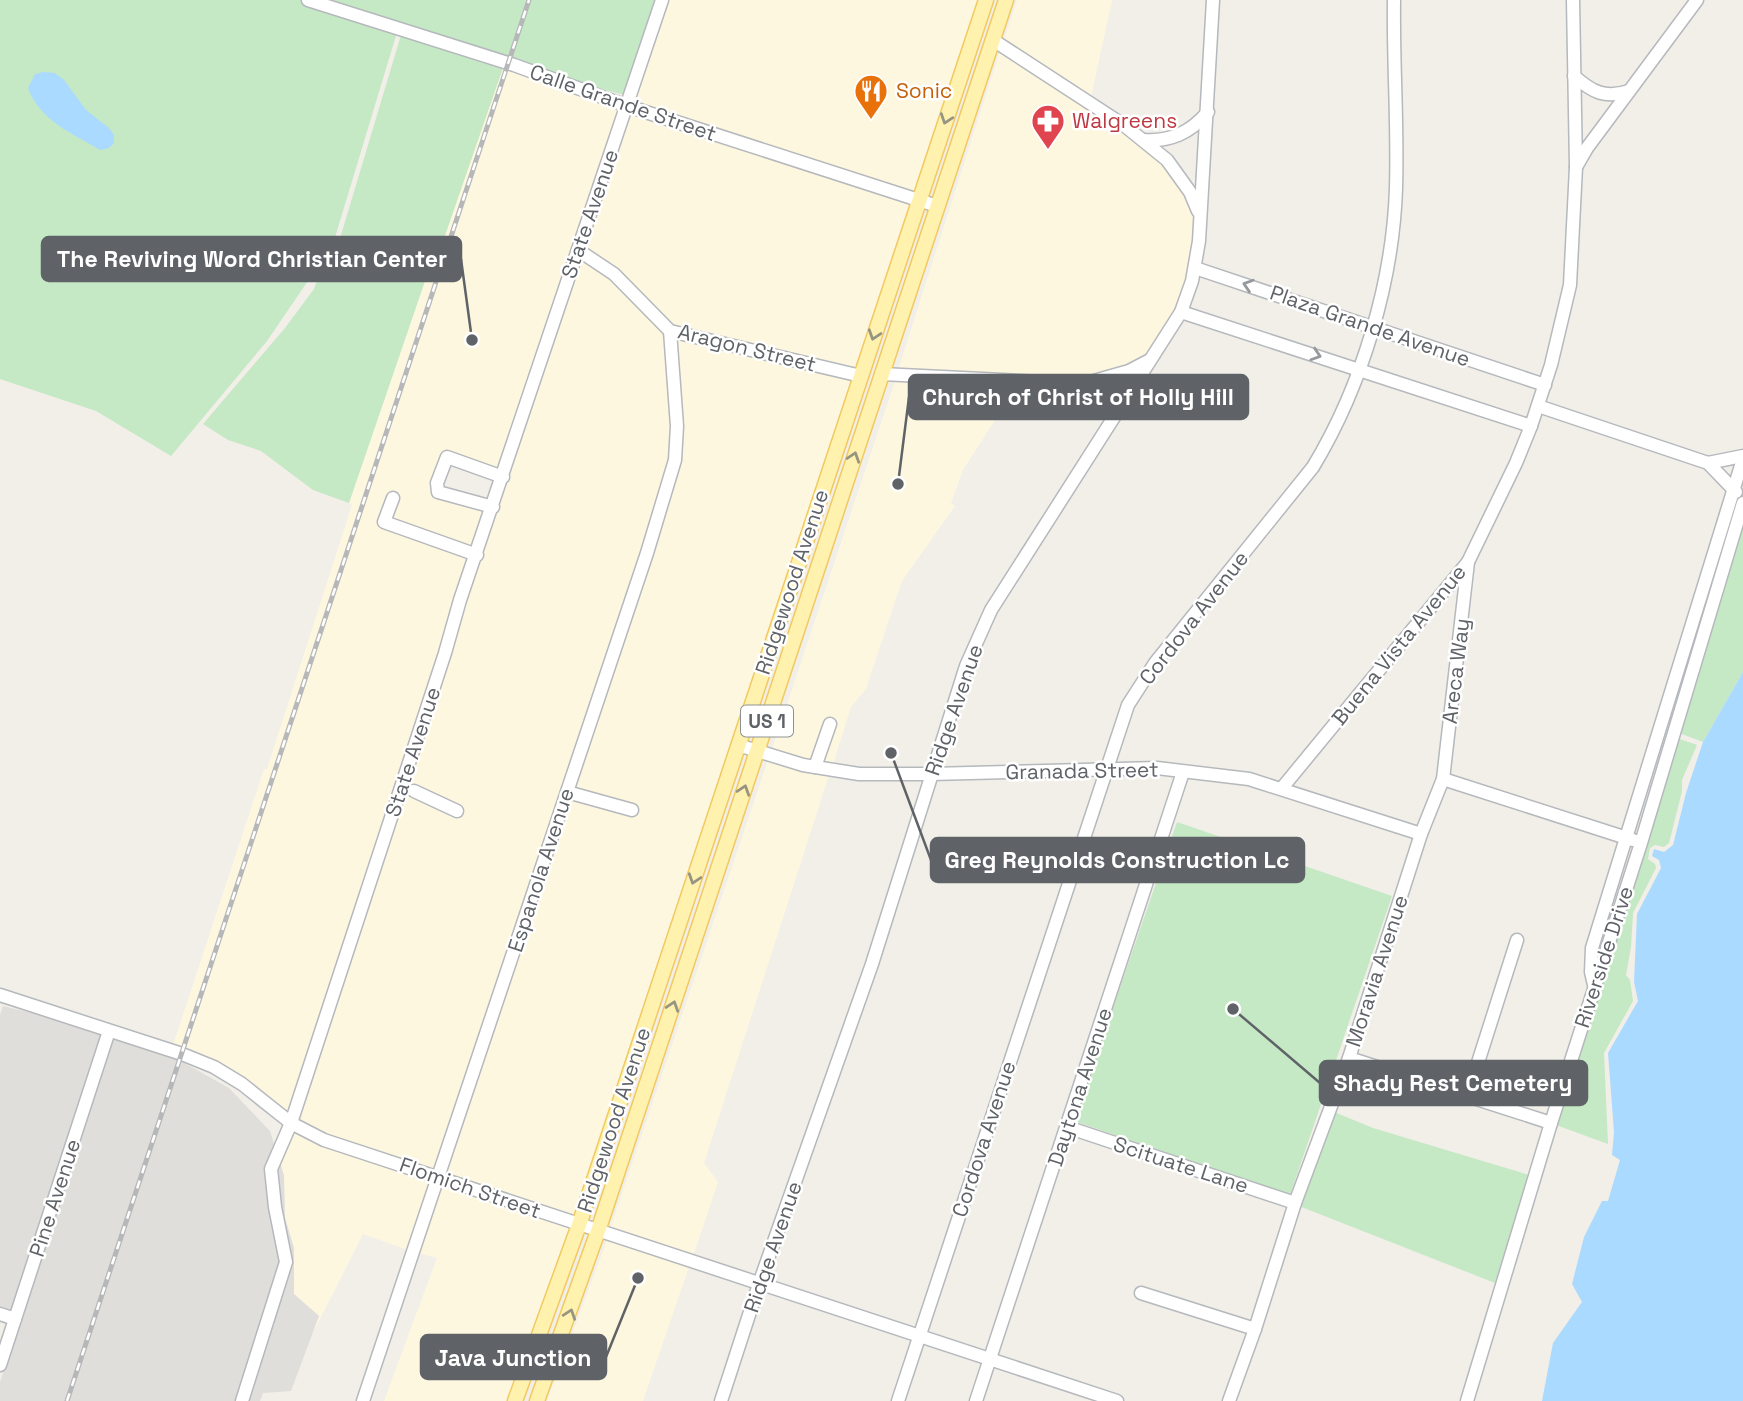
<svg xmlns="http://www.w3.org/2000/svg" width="1743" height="1401" viewBox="0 0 1743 1401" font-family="'Space Grotesk',sans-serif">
  <rect width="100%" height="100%" fill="#f1efe8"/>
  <g fill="#fef7e0" fill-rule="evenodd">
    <polygon points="667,0 980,0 916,193 634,102"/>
    <polygon points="1017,0 1112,0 1091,97 1101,105 1004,40"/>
    <polygon points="1000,51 1121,131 1163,164 1185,195 1194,216 1193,241 1189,272 1176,310 1147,356 1127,366 1083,378 898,370"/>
    <polygon points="503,68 620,109 570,252 500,470 450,452 436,497 486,511 474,548 391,519 399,493 390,491 379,521 471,559 288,1114 229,1068 173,1045 264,769 267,769 352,505 349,503 436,248 440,250"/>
    <polygon points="630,113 912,204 856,369 676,327 618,270 584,248"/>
    <path d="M580,259L610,278L665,334L672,426L670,460L642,551L434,1170L327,1135L297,1120L465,602L484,552ZM412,784L440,795L464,809L458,818L407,794Z"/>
    <polygon points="676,339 852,379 576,1218 444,1173 571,799 634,817 639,807 574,788 680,461"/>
    <polygon points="895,381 1016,387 963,470 951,503 955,506 902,581 866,689 851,707 833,764 822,762 837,720 827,717 812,761 804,759 772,749"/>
    <polygon points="768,760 829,775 704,1163 718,1182 693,1256 610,1229"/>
    <polygon points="293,1131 322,1145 431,1181 408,1250 363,1234 313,1333 319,1316 294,1294 294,1248 285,1218 284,1177 280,1162"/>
    <polygon points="440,1184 572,1229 510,1401 384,1401 437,1258 418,1253"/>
    <polygon points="607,1240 689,1267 643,1401 547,1401"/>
  </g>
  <g fill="#e0deda">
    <polygon points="3,1006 55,1019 103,1035 12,1312 0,1308 0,1015"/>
    <polygon points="113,1038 179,1060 229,1088 270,1131 275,1147 281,1262 236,1401 0,1401 0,1382"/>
    <polygon points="280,1162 284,1176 285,1218 294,1248 294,1294 319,1316 291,1391 263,1393 260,1401 247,1401 292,1263 281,1206 277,1170"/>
  </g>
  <g fill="#c5e8c5">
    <polygon points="0,0 309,0 398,29 333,244 267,341 171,456 96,411 0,379"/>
    <polygon points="327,0 656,0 625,95 575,82"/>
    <polygon points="401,35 503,68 440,250 436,249 349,503 313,490 261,451 228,440 203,424 285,328 314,289 321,270 338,245"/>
    <polygon points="1743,503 1743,672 1703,742 1674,731"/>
    <polygon points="1677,738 1697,745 1682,780 1682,791 1669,843 1664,847 1655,845 1650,848 1648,859 1655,864 1656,868 1633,913 1631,947 1626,975 1630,980 1633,1001 1604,1053 1608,1144 1556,1125 1599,991 1601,990 1600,986"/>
    <polygon points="1177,822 1392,896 1290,1195 1074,1121"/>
    <polygon points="1334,1112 1373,1128 1529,1175 1495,1283 1299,1206"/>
  </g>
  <g fill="#aadaff">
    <path d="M44,72L55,73L64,80L86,110L109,128L114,135V143L109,148L100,150C72,133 40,121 28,88L35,74Z"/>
    <polygon points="1743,672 1743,1401 1542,1401 1553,1343 1582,1302 1572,1284 1584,1237 1602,1201 1608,1201 1620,1160 1612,1155 1614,1132 1608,1053 1638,1001 1634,982 1637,914 1661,868 1659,860 1652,856 1654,849 1664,852 1673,845 1686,793 1703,742"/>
  </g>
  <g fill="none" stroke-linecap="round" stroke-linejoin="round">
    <defs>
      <g id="minor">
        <polyline points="308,0 514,65 627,106 937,206"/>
        <polyline points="993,40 1125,126 1167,160 1190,192 1198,211"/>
        <path d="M1574,76C1592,92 1605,99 1629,91"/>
        <path d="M1143,140C1170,142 1190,133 1208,112"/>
        <polyline points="1576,167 1587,148 1697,0"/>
        <polyline points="578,250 614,274 670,331 861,376"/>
        <polyline points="1195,268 1545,385"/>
        <polyline points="1181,312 1531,426"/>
        <polyline points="882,374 1083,384 1129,371 1150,360"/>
        <polyline points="1538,406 1708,463 1736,492"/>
        <polyline points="1708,463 1743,456"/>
        <polyline points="393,498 384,522 477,555"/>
        <polyline points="493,507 438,492 437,483 447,457 503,477"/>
        <polyline points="738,745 803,765 859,774 931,774 1157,768 1249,779 1421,834"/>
        <polyline points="815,767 830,724"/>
        <polyline points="1443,779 1633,840"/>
        <polyline points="1282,788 1468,562 1516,463 1531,426 1551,365 1570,285 1576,167 1573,0"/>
        <polyline points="414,791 457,811"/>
        <polyline points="567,792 632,810"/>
        <polyline points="1594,985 1591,972 1592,948 1743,459"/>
        <polyline points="0,995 182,1054 214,1067 242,1084 291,1123 324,1140 1117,1401"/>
        <polyline points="1349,1058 1551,1123"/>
        <polyline points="1467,1097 1517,940"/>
        <polyline points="1067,1127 1295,1203"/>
        <polyline points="1141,1293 1255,1329"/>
        <polyline points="0,1314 15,1319"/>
        <polyline points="0,1365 109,1031"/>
        <polyline points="242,1401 286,1262 275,1207 271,1169 291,1123 445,653 460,600 662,0"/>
        <polyline points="363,1401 647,553 675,460 677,426 670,331"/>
        <polyline points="721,1401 759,1284 872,964 966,666 991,610 1181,312 1192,281 1199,241 1213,0"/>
        <path d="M898,1401L1128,705L1155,663L1313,467C1362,386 1393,282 1396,188C1398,125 1393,62 1394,0"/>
        <polyline points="976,1401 1183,772"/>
        <polyline points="1229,1401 1255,1329 1295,1203 1349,1058 1421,834 1443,779 1468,562"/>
        <polyline points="1467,1401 1551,1123 1641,843 1743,503"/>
      </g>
      <g id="major">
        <polyline points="515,1401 579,1225 986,0"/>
        <polyline points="537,1401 598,1231 1006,0"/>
      </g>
    </defs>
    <use href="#minor" stroke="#b5b8bc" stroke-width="15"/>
    <use href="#major" stroke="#f2c960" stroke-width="17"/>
    <use href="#minor" stroke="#fff" stroke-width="12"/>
    <use href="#major" stroke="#fff2af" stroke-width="14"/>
    <defs>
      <polyline id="rail" points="67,1401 529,0"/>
    </defs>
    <use href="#rail" stroke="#b6b7b8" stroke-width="5"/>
    <use href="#rail" stroke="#fff" stroke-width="2.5" stroke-dasharray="8" stroke-linecap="butt"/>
  </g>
  <defs><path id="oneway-chevron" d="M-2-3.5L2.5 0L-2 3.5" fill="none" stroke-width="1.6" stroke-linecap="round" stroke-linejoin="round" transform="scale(1.75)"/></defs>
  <g stroke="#979581">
    <use href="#oneway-chevron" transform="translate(946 119) rotate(109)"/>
    <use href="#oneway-chevron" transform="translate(874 335) rotate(108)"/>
    <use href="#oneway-chevron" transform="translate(854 457) rotate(-72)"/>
    <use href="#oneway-chevron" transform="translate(744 790) rotate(-72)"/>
    <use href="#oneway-chevron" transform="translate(694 879) rotate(108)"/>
    <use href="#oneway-chevron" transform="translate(673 1006) rotate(-72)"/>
    <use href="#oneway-chevron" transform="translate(570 1314) rotate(-71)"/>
  </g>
  <g stroke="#979a9d">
    <use href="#oneway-chevron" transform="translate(1248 285) rotate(-162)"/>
    <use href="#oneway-chevron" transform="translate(1316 355) rotate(18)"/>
  </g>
  <defs>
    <symbol id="restaurant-pin" viewBox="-11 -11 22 30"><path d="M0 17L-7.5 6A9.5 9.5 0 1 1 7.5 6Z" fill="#e8710a" stroke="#fff"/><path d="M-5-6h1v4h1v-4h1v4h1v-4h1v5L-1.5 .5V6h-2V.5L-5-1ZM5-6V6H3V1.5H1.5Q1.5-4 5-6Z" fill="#fff"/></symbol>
    <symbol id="pharmacy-pin" viewBox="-11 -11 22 30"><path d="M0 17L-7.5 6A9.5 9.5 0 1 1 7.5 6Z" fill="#e0444e" stroke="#fff"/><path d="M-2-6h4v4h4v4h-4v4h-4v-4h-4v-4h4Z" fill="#fff"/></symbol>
  </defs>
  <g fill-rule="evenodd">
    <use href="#restaurant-pin" x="852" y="72" width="38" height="52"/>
    <use href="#pharmacy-pin" x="1029" y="102" width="38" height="52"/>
  </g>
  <g text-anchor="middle" stroke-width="5" stroke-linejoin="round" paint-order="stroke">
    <rect fill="#fff" stroke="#8f9295" stroke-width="2" x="741" y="705.5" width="52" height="31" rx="5"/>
    <g font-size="19" font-weight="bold" fill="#5f6368">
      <text x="767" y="728">US 1</text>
    </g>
    <g font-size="21" fill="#c56008" stroke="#fff" text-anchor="start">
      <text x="896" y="98">Sonic</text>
    </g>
    <g font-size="21" fill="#5f6368" stroke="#fff">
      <text transform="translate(623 103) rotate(19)" y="7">Calle Grande Street</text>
      <text transform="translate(590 214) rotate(-71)" y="7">State Avenue</text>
      <text transform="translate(1370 326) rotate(19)" y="7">Plaza Grande Avenue</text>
      <text transform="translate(747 348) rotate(14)" y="7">Aragon Street</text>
      <text transform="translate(792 582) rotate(-72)" y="7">Ridgewood Avenue</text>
      <text transform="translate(1194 618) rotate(-52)" y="7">Cordova Avenue</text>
      <text transform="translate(1399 645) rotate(-51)" y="7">Buena Vista Avenue</text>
      <text transform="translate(1456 671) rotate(-83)" y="7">Areca Way</text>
      <text transform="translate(954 710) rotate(-71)" y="7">Ridge Avenue</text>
      <text transform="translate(413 752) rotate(-72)" y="7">State Avenue</text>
      <text transform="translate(1082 771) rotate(-1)" y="7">Granada Street</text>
      <text transform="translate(541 870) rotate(-72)" y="7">Espanola Avenue</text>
      <text transform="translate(1604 957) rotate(-72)" y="7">Riverside Drive</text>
      <text transform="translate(1377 971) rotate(-72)" y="7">Moravia Avenue</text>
      <text transform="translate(1080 1087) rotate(-72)" y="7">Daytona Avenue</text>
      <text transform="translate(614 1120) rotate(-72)" y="7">Ridgewood Avenue</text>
      <text transform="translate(984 1139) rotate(-72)" y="7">Cordova Avenue</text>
      <text transform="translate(1181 1165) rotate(18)" y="7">Scituate Lane</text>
      <text transform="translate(470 1188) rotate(19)" y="7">Flomich Street</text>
      <text transform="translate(55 1198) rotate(-72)" y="7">Pine Avenue</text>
      <text transform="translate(773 1247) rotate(-71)" y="7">Ridge Avenue</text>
    </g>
    <g font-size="21" fill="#be3a42" stroke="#fff" text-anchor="start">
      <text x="1072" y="128">Walgreens</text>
    </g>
  </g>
  <path fill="none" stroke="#5f6368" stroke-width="2.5" d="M472 340L461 259M898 484L909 397M891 753L931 860M1233 1009L1320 1083M638 1278L606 1357"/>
  <g fill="#5f6368" stroke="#fff" stroke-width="2.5">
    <circle cx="472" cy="340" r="7"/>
    <circle cx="898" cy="484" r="7"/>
    <circle cx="891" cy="753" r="7"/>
    <circle cx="1233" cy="1009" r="7"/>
    <circle cx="638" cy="1278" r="7"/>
  </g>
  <g fill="#5f6368" stroke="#5f6368" stroke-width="2.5">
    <rect x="42" y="237" width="419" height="44" rx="7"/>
    <rect x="909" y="375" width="339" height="44" rx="7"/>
    <rect x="931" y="838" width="373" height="44" rx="7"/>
    <rect x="1320" y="1061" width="267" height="44" rx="7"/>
    <rect x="421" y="1335" width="185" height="44" rx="7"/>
  </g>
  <g font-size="23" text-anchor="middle" font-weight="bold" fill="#fff">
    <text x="252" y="267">The Reviving Word Christian Center</text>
    <text x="1078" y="405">Church of Christ of Holly Hill</text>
    <text x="1117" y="868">Greg Reynolds Construction Lc</text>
    <text x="1453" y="1091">Shady Rest Cemetery</text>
    <text x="513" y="1366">Java Junction</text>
  </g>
</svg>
